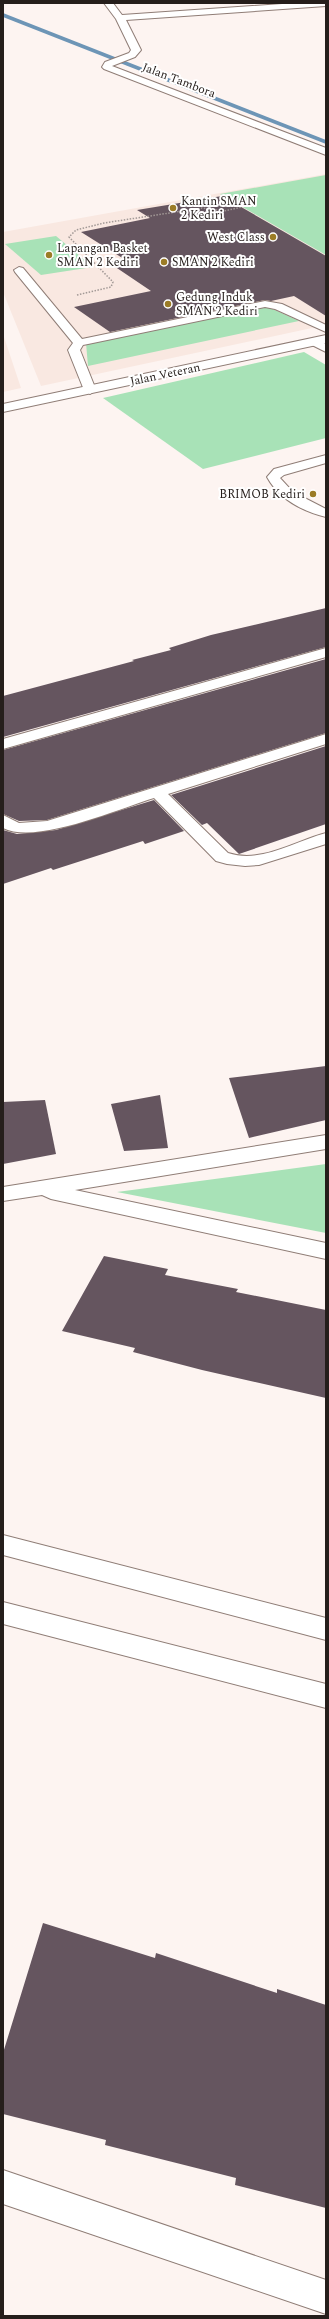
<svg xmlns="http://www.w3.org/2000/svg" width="329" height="2319" viewBox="0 0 329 2319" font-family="Spectral,serif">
  <rect width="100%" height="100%" fill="#fdf4f1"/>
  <g fill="#f9e8e1">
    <polygon points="326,174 326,325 41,386 3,292 3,232"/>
    <polygon points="3,334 21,388 3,392"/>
  </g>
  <g fill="#a8e2b7">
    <polygon points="326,175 326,255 220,194"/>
    <polygon points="56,236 93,267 41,275 5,244"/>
    <polygon points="266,306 299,321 88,366 86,343"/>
    <polygon points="304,352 326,365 326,438 203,469 103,398"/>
    <polygon points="326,1164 326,1233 117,1192"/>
  </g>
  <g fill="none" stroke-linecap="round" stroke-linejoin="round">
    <polygon fill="#6d95b6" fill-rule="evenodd" points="3,13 326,140 326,144 3,17"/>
  </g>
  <g fill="#65555f">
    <polygon points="222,196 326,256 326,316 294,296 271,301 265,300 110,332 74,307 151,291 108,262 124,259 81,232 150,218 137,210"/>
    <polygon points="326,608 326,647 3,737 3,696 134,661 132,660 171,650 169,648 211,635"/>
    <polygon points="326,659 326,733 47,820 19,821 3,814 3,750"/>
    <polygon points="326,746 326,824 239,854 207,823 202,825 171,795"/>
    <polygon points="154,800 184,831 145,844 143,841 53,870 51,868 3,884 3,830 17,834 56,830"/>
    <polygon points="326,1066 326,1120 249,1138 229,1078"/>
    <polygon points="160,1095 168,1148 124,1151 111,1104"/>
    <polygon points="45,1100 56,1154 3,1164 3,1102"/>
    <polygon points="104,1256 168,1269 165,1275 238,1289 236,1292 326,1310 326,1398 202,1370 133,1352 135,1348 62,1331"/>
    <polygon points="43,1923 155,1958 156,1953 277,1993 277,1989 326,2005 326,2208 235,2185 236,2178 105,2145 106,2140 3,2114 3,2053"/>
  </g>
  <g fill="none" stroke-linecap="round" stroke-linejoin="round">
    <defs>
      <g id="service">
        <polygon points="19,267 23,268 82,339 265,301 282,304 326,325 326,332 275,309 265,307 88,344 83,345 80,350 96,390 90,394 84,390 68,350 73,343 15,272 14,270"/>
        <polygon points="314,339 326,344 326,352 310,344 308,342"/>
        <path d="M326,455V463L284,475L280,478L293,492L326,509V517C302,511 279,499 267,477L274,469Z"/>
        <polygon points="326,648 326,657 3,749 3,739"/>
        <path d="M326,734V744L168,794L228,853C261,864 295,841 326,833V844L259,865L245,866L227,864L216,861L154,798C118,809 36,845 3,828V815L19,823L47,821Z"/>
      </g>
      <g id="minor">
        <polygon points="104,3 113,3 122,15 296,3 326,3 326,6 126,20 141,50 135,57 112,66 326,148 326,155 104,69 102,67 105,62 129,53 131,50 116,19"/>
        <polygon points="326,1135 326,1149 75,1190 326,1243 326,1259 51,1199 42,1195 3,1201 3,1187"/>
        <polygon points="3,1535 326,1618 326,1640 3,1555"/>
        <polygon points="3,1602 326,1684 326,1708 3,1624"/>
        <polygon points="3,2170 326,2280 326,2314 3,2204"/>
      </g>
      <polygon id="secondary" points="326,335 326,343 3,412 3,404"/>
    </defs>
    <use href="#service" stroke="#8f7d76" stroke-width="2"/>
    <use href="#minor" stroke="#8f7d76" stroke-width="2"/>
    <use href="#secondary" stroke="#8f7d76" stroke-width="2"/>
    <polyline stroke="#a29996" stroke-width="1.5" stroke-dasharray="1.5 1.5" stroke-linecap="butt" points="77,295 111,287 113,282 69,237 76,230 104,223 202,208 224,211 242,207"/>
    <use href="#service" fill="#fff" fill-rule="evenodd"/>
    <use href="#minor" fill="#fff" fill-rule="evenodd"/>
    <use href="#secondary" fill="#fff" fill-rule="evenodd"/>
  </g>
  <g fill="#9b7c26" stroke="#fff" stroke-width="1.5">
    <circle cx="173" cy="208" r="4"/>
    <circle cx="273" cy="237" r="4"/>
    <circle cx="49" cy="255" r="4"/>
    <circle cx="164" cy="262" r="4"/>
    <circle cx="168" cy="304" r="4"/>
    <circle cx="313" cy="494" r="4"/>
  </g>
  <g text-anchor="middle" stroke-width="4" stroke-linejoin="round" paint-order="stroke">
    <g font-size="12" fill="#251e1b" stroke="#fff">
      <text transform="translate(179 80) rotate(21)" y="4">Jalan Tambora</text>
      <text transform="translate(165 374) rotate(-12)" y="4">Jalan Veteran</text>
    </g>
    <g font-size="12" fill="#251e1b" stroke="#fff" text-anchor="start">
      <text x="181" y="205">Kantin SMAN<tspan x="181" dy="14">2 Kediri</tspan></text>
      <text x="265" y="241" text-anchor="end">West Class</text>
      <text x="57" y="252">Lapangan Basket<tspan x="57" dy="14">SMAN 2 Kediri</tspan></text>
      <text x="172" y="266">SMAN 2 Kediri</text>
      <text x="176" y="301">Gedung Induk<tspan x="176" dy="14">SMAN 2 Kediri</tspan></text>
      <text x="305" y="498" text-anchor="end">BRIMOB Kediri</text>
    </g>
  </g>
  <rect width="329" height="2319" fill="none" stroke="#251e1b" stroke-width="8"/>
</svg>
